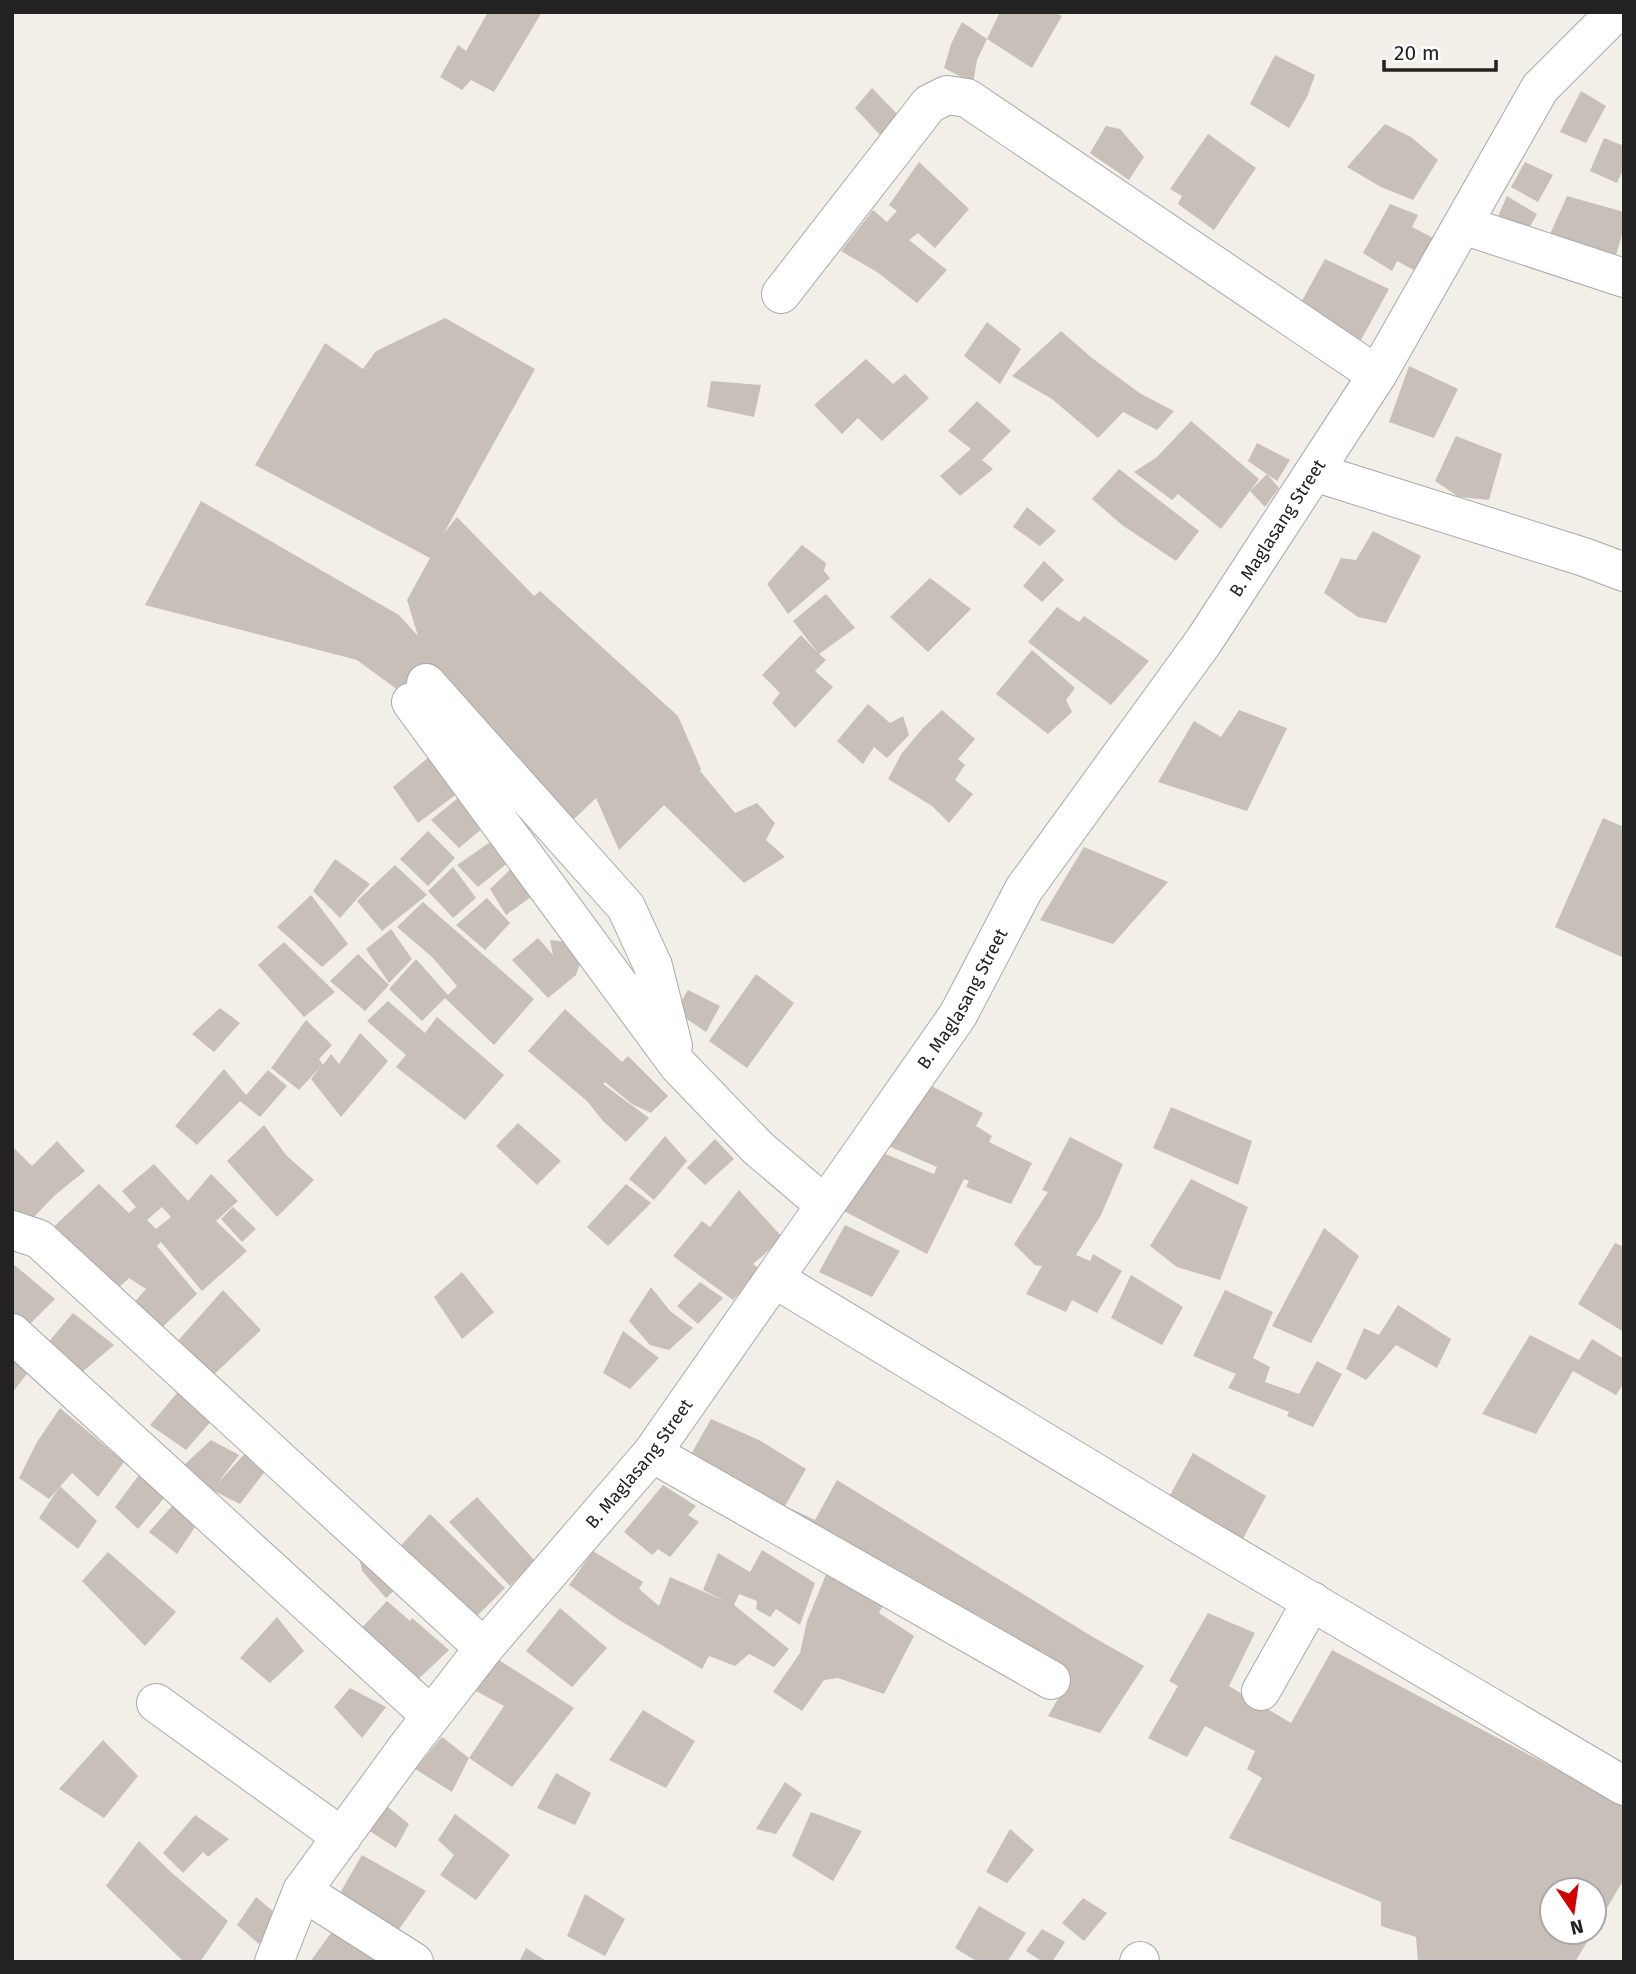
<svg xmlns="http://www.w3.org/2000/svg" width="1636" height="1974" viewBox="0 0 1636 1974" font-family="'Fira Sans',sans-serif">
  <rect width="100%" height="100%" fill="#f2efe9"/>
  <g fill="#c7bfb8" fill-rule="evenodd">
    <polygon points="488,12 542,12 494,92 471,80 462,90 440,77 458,45 466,51"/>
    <polygon points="1000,12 1053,12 1062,16 1032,68 987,39"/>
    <polygon points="962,22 987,39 977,60 973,83 944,68 951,44"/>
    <polygon points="1275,55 1315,75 1307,97 1289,128 1250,104"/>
    <polygon points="872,88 900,117 881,136 855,108"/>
    <polygon points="1581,91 1606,106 1586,143 1560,132"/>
    <polygon points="1385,124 1411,137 1438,160 1413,200 1381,187 1347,167"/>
    <polygon points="1106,126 1120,129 1144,157 1129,180 1090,153"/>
    <polygon points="1208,134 1256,168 1214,230 1178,204 1182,196 1170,189"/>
    <polygon points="1604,138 1624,146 1624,168 1617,183 1590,171"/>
    <polygon points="919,162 969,209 935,248 918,233 909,240 947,270 917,303 877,272 841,251 873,210 887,222 897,211 889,205"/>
    <polygon points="1525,162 1553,175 1538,202 1511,187"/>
    <polygon points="1507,196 1537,214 1525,236 1495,223"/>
    <polygon points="1567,196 1624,212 1624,228 1612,269 1547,241"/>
    <polygon points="1390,204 1418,215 1412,227 1441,242 1421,274 1397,261 1392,271 1363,253"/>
    <polygon points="1325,259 1389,289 1361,340 1299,306"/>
    <polygon points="445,318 535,369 444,533 457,517 534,596 540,591 678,716 701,769 700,771 735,813 757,803 775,823 766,840 785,857 744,883 664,805 619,850 596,798 574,819 442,686 406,696 357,660 145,605 201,501 399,615 418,636 407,600 430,558 255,465 325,343 363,369 376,351"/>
    <polygon points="987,322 1021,349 1000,384 964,356"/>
    <polygon points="1061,331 1092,358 1141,394 1174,411 1157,430 1123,412 1098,438 1052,399 1012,376"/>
    <polygon points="866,359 893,384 905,374 929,398 882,441 858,418 842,434 814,405"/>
    <polygon points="1409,366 1458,389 1434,438 1389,422"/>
    <polygon points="711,381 761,385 754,417 707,407"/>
    <polygon points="977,401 1011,431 982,460 993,469 960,496 940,476 971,449 948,431"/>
    <polygon points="1191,421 1259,479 1221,529 1178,494 1172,500 1134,472 1157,457"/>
    <polygon points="1456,436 1502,454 1489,500 1459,497 1435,481"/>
    <polygon points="1257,443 1290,460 1277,481 1248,461"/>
    <polygon points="1119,469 1199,531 1176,561 1122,525 1092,499"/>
    <polygon points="1267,474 1279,488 1265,507 1250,491"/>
    <polygon points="1027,507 1056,531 1040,546 1013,527"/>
    <polygon points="1373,531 1421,556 1386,623 1358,617 1324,593 1341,558 1356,560"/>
    <polygon points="802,545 826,563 824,571 830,578 788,614 767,584"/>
    <polygon points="1044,561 1064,580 1042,602 1023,586"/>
    <polygon points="930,578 971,609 928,652 890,617"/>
    <polygon points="826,594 855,628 819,654 826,660 815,671 833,687 795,728 772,703 780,693 762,675 801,635 819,654 793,621"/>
    <polygon points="1057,607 1079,622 1084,616 1149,661 1111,705 1028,642"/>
    <polygon points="1032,650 1075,688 1066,700 1072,712 1048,734 996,694"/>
    <polygon points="868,704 890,723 903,716 909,735 887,758 874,747 863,764 837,741"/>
    <polygon points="942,710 975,739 958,759 965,765 955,780 973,794 949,823 932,806 888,779 902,753 923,728"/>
    <polygon points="1239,710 1287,728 1247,811 1158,782 1194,721 1221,737"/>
    <polygon points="429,757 458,793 418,823 393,787"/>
    <polygon points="458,798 484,827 459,848 431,820"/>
    <polygon points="1603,818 1624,827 1624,958 1555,927"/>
    <polygon points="428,831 455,858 428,886 400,859"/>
    <polygon points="499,836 515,857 478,887 457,865"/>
    <polygon points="1084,847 1168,882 1113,944 1040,920"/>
    <polygon points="335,859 370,884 340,918 313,891"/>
    <polygon points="516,864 538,892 506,915 490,889"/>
    <polygon points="395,865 427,895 382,931 357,901"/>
    <polygon points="453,867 476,898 453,918 428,891"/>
    <polygon points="311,895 348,944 322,967 277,927"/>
    <polygon points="487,898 510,923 485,950 456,925"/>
    <polygon points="423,902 534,999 494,1045 445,998 422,1021 389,989 416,959 448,995 457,986 432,957 397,927"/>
    <polygon points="391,929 412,959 389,983 366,949"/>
    <polygon points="538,938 553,955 550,940 587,944 576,975 548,998 512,960"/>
    <polygon points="284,942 335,992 304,1017 258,965"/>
    <polygon points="358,954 389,985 365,1011 330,981"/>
    <polygon points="756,974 794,1003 747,1068 709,1041"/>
    <polygon points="688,990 720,1006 706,1032 675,1011"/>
    <polygon points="388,1001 425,1033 437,1017 504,1075 465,1120 396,1067 406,1055 367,1021"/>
    <polygon points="220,1008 240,1023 214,1052 192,1034"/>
    <polygon points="565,1009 622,1062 628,1056 668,1096 651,1113 632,1104 605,1082 603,1084 649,1118 626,1142 603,1121 587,1101 528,1051"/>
    <polygon points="306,1020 332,1045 319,1059 323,1065 331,1054 339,1064 360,1033 388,1061 341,1117 311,1079 321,1066 299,1090 271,1068"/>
    <polygon points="224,1069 246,1095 268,1070 287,1086 260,1117 240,1101 197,1145 175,1126"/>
    <polygon points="922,1081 983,1113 976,1126 992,1136 989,1142 1032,1163 1011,1204 966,1187 969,1181 964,1179 927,1254 838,1208 878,1151 934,1174 937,1167 879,1142"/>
    <polygon points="1171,1107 1252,1141 1238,1185 1153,1148"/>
    <polygon points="518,1123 561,1161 537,1185 496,1146"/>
    <polygon points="264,1125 286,1155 314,1180 277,1217 227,1161"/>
    <polygon points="665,1136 687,1161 654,1200 629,1179"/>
    <polygon points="1070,1137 1123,1164 1101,1215 1076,1255 1090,1261 1093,1254 1122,1271 1097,1313 1072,1300 1066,1312 1026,1294 1042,1266 1035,1265 1014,1244 1048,1192 1042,1190"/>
    <polygon points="715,1139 734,1159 705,1185 687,1168"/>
    <polygon points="57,1141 85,1171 55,1195 26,1225 12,1212 12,1146 32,1166"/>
    <path d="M154,1164L188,1201L211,1174L238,1201L216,1221L247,1251L202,1291L161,1242L157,1246L197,1294L152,1337L125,1313L146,1289L129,1278L109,1297L43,1237L99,1184L129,1213L136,1207L122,1191ZM162,1207L171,1217L156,1229L147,1220Z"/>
    <polygon points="1191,1179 1248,1207 1220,1280 1177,1267 1150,1246"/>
    <polygon points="626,1184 651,1203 608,1246 587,1227"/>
    <polygon points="739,1190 783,1238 753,1264 761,1270 733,1300 673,1256 702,1221 710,1227"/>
    <polygon points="233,1207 256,1229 242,1242 221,1219"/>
    <polygon points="845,1225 900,1251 872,1297 819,1272"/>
    <polygon points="1324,1228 1359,1256 1311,1343 1272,1326"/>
    <polygon points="1615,1243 1624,1247 1624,1332 1578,1304"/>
    <polygon points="12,1263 55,1299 28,1326 12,1313"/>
    <polygon points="462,1272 494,1312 462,1339 434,1297"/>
    <polygon points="1131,1275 1183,1307 1162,1345 1111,1318"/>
    <polygon points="700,1282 723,1298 698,1324 677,1306"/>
    <polygon points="651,1287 670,1311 693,1328 669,1350 650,1345 629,1321"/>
    <polygon points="223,1290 261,1330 204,1384 168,1352"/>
    <polygon points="1225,1290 1273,1312 1253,1358 1270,1367 1265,1382 1299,1394 1317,1361 1342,1374 1313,1427 1287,1416 1289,1412 1228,1388 1236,1374 1193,1356"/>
    <polygon points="1398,1305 1451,1339 1437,1368 1396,1345 1366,1380 1346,1369 1364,1328 1379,1335"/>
    <polygon points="73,1313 114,1345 75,1378 41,1351"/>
    <polygon points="623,1331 659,1358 630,1389 603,1373"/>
    <polygon points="1530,1335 1579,1360 1592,1339 1624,1359 1624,1383 1616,1395 1573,1371 1536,1434 1482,1414"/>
    <polygon points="12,1350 33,1366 12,1393"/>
    <polygon points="183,1386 212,1420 186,1450 150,1425"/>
    <polygon points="60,1408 124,1462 98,1497 72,1473 49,1499 19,1478 37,1442"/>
    <polygon points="711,1419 759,1440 806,1469 785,1506 815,1520 837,1480 1093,1637 1144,1666 1100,1733 1048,1716 1066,1685 685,1465"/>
    <polygon points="211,1440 239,1455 217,1484 248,1450 269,1466 240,1504 212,1490 183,1466"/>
    <polygon points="1193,1453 1266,1496 1238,1548 1163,1508"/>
    <polygon points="142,1471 169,1492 138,1529 115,1507"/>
    <polygon points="663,1485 696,1506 688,1515 699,1522 670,1557 658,1549 652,1555 624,1532"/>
    <polygon points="60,1486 97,1521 78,1549 39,1518"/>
    <polygon points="180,1497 203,1515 177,1554 149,1532"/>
    <polygon points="477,1497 535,1561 510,1586 449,1522"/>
    <polygon points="430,1514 505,1588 468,1625 392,1555"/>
    <polygon points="762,1550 815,1583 800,1625 776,1609 770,1617 756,1609 757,1601 739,1594 734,1605 789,1649 774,1667 749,1654 735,1666 709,1656 702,1669 619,1620 569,1585 593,1551 643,1582 639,1589 659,1606 670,1577 727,1602 703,1590 718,1553 750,1572"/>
    <polygon points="358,1551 401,1584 386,1598 362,1571"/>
    <polygon points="108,1552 176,1612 145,1646 82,1581"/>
    <polygon points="827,1572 883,1605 879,1613 914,1636 884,1694 838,1678 824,1680 802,1711 773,1692 800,1653 807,1621"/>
    <polygon points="387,1601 410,1621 412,1618 449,1650 410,1687 353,1637"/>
    <polygon points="560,1608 607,1648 572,1687 526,1651"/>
    <polygon points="1208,1613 1255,1633 1229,1686 1291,1723 1332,1650 1624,1805 1624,1879 1594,1930 1594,1890 1552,1890 1552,1932 1593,1932 1575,1962 1418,1962 1416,1937 1381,1926 1381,1902 1229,1838 1262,1778 1247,1769 1255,1751 1205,1726 1187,1757 1148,1738 1178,1686 1169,1681"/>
    <polygon points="277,1617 304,1651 270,1683 240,1658"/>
    <polygon points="496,1658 574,1708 512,1787 469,1758 452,1792 415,1769 442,1737 469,1758 504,1706 476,1691"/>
    <polygon points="350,1688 386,1707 362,1738 334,1707"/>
    <polygon points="643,1710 695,1741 666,1788 609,1760"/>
    <polygon points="103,1740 138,1776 104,1818 59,1789"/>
    <polygon points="556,1773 591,1793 575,1825 537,1808"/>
    <polygon points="785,1782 802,1794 776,1834 756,1829"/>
    <polygon points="384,1804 409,1824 396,1848 368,1830"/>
    <polygon points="811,1812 862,1831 833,1881 792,1856"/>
    <polygon points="455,1814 510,1855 476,1900 440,1875 454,1855 438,1840"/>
    <polygon points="195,1815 229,1839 208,1857 203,1852 183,1873 163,1853"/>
    <polygon points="1010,1829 1034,1850 1007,1883 986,1872"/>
    <polygon points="139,1841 172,1873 228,1921 200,1962 184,1962 106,1886"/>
    <polygon points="362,1855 426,1891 397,1932 340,1893"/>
    <polygon points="585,1894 625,1919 605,1956 567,1936"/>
    <polygon points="256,1897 282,1919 259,1944 237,1925"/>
    <polygon points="1083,1898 1107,1913 1084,1941 1062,1923"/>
    <polygon points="979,1906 1026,1933 1007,1962 978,1962 955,1948"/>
    <polygon points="336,1926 386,1962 310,1962"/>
    <polygon points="1042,1929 1065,1942 1052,1962 1043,1962 1026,1951"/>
    <polygon points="526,1948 548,1962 519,1962"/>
  </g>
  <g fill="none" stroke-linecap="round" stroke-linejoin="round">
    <defs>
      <g id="minor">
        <polyline points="1463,225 1624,278"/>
        <polyline points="781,294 929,104 947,95 967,98 1377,375"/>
        <polyline points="1314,472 1584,557 1624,572"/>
        <polyline points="426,683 626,907 653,966 673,1046"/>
        <polyline points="411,702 678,1065 758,1148 825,1205"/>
        <polyline points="12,1230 39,1239 484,1648"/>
        <polyline points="775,1279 1185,1527 1624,1786"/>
        <polyline points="12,1333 431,1716"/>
        <polyline points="652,1453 1051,1680"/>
        <polyline points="1261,1691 1312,1601"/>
        <polyline points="156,1703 342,1837"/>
        <polyline points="302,1891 414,1962"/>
        <path id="s1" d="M274,1962L302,1891L408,1746L484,1648L652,1453L958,1015L1024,889L1204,641L1377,375L1540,88L1616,12"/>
        <polyline points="1139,1962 1140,1961"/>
      </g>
    </defs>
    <use href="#minor" stroke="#a9a9a9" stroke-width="40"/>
    <use href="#minor" stroke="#fff" stroke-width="38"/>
  </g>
  <g text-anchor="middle" stroke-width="5" stroke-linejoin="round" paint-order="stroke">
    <g font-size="18" fill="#222" stroke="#fff">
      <text dy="6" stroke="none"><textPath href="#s1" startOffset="1755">B. Maglasang Street</textPath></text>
      <text dy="6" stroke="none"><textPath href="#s1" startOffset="1188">B. Maglasang Street</textPath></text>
      <text dy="6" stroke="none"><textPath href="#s1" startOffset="621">B. Maglasang Street</textPath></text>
    </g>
  </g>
  <rect width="1636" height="1974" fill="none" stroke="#222222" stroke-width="28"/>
  <g transform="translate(1573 1911) rotate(167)"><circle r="33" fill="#ffffff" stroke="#a7a7a7" stroke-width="2"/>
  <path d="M0-5L12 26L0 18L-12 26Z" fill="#d40000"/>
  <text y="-10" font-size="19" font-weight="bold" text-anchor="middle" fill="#222222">N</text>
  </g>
  <path d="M1384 60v10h112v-10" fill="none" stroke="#222222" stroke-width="3.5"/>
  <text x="1394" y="60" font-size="21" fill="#222222" stroke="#ffffff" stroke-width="5" paint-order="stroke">20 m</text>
</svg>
